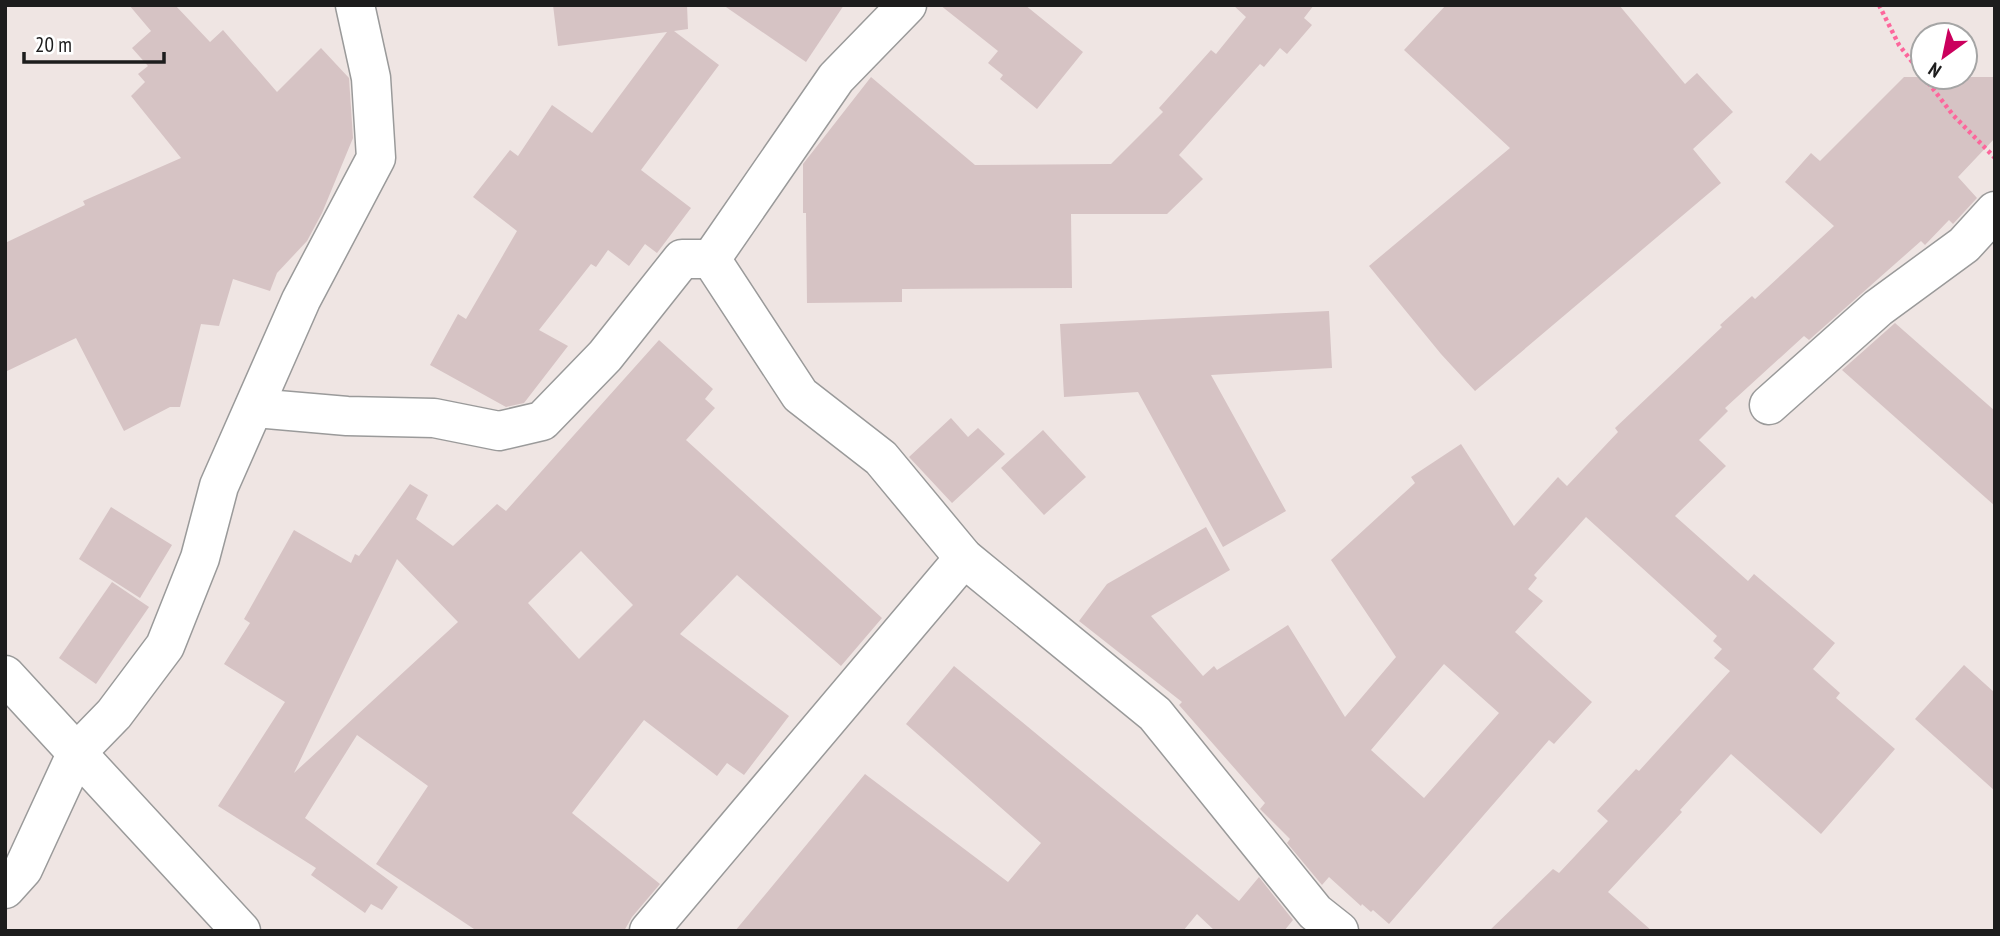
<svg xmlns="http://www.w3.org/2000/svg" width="2000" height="936" viewBox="0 0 2000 936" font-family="'PT Sans Narrow',sans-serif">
  <rect width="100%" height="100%" fill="#efe5e3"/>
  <g fill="#d6c3c4" fill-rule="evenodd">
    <polygon points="129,5 175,5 210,42 223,30 277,92 321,48 349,78 353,138 322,213 307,241 277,273 270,291 233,279 219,326 201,324 180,407 170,407 124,431 76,338 5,372 5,243 85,205 83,201 181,158 131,96 145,82 138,74 148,66 132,48 151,31"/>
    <polygon points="553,5 687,5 688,29 674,31 719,65 641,170 691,208 657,253 645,244 629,266 608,250 596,267 591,264 539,330 568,346 524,403 506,407 430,365 458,314 466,319 517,231 473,197 510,150 518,156 552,105 592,133 667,32 558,46"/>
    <polygon points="723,5 844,5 806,62"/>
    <polygon points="940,5 1025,5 1083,52 1037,109 1000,79 1003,75 988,63 998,51"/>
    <polygon points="1233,5 1314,5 1304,18 1312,25 1287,54 1280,48 1264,67 1260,64 1179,155 1203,179 1167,214 1071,214 1072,288 902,289 902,302 807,303 806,213 803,213 803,164 871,77 975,165 1111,164 1163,112 1159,108 1211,50 1216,54 1246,17"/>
    <polygon points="1446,5 1619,5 1685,84 1697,73 1733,112 1693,149 1721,183 1475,391 1441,354 1369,266 1510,148 1404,50"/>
    <path d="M1904,77H1995V138L1958,177L1977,198L1953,224L1949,220L1925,245L1921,241L1809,340L1804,336L1725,408L1728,411L1699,440L1726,466L1675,516L1748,581L1754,574L1835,643L1813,669L1840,693L1836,698L1895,749L1821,834L1731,754L1680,810L1682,812L1608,892L1652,931H1489L1553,869L1559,873L1608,821L1597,811L1636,769L1639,771L1730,671L1714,658L1722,649L1713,641L1717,636L1586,517L1534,575L1537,578L1528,589L1543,601L1515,632L1592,702L1554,744L1549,740L1389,924L1373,910L1371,912L1362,904L1361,906L1329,877L1322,885L1287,843L1290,839L1260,809L1265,803L1179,705L1182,702L1079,621L1107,584L1206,527L1230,570L1151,616L1203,676L1214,666L1217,670L1288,625L1345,717L1396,657L1331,560L1415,483L1411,477L1461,444L1514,526L1558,477L1567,486L1618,432L1615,428L1722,327L1720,325L1752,296L1755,299L1834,226L1785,182L1811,153L1820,161ZM1444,664L1499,713L1424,798L1371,750Z"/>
    <polygon points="1329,311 1332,368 1211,375 1286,511 1223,547 1138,392 1064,397 1060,324"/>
    <polygon points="1895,323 1995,411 1995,506 1842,370"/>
    <path d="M659,340L713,389L705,399L715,408L686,440L882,618L841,666L737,575L680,634L789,716L744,775L727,763L717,776L644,720L572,813L660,884L632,917L624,931H477L376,864L428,786L357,735L305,818L398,887L382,910L371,904L365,913L311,875L316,868L218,806L285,702L224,664L250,623L244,619L294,530L351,563L355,554L359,556L410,484L428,495L416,519L453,546L497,504L506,511ZM581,551L633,605L579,659L528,603ZM397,559L458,622L294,773Z"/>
    <polygon points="951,418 968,437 978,428 1005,454 952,503 909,457"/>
    <polygon points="1043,430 1086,477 1044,515 1001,468"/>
    <polygon points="111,507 172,545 140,598 79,559"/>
    <polygon points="112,582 149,607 96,684 59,658"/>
    <polygon points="1964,665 1995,693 1995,791 1915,719"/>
    <polygon points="954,666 1239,901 1259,877 1293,920 1284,931 1215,931 1197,914 1183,931 735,931 865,774 1008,882 1041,843 906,724"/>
  </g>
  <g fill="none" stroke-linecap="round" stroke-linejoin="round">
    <defs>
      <g id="minor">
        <polyline points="711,259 800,395 881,458 964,558 1155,714 1315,912 1339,931"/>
        <polyline points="711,259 836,78 907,5"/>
        <polyline points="1769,405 1878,308 1964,245 1995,211"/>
        <polyline points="254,408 347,416 434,418 499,431 542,421 605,356 682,259 711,259"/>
        <polyline points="5,889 23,869 77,752 114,714 165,646 200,558 219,486 301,300 376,158 371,78 355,5"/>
        <polyline points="649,931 964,558"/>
      </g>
      <polyline id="tertiary" points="5,675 241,931"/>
    </defs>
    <use href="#minor" stroke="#9a9a9a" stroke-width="41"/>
    <use href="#tertiary" stroke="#9a9a9a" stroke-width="41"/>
    <g stroke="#fd669c" stroke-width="4.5" stroke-dasharray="3.5 3.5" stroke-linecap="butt">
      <polyline points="1879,5 1899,45 1923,76"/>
      <polyline points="1924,77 1953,115 1995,158"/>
    </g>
    <use href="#minor" stroke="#fff" stroke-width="38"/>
    <use href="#tertiary" stroke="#fff" stroke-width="38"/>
  </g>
  <rect width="2000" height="936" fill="none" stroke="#1d1d1d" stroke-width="14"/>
  <g transform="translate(1944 56) rotate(213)"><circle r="33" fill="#ffffff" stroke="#a5a5a5" stroke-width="2"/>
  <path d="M0-5L12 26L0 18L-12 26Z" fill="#cb005d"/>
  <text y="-10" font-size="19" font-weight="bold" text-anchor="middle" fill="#1d1d1d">N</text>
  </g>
  <path d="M24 52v10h140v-10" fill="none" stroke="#1d1d1d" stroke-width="3.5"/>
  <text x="35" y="52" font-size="21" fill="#1d1d1d" stroke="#ffffff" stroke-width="5" paint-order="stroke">20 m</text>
</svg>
